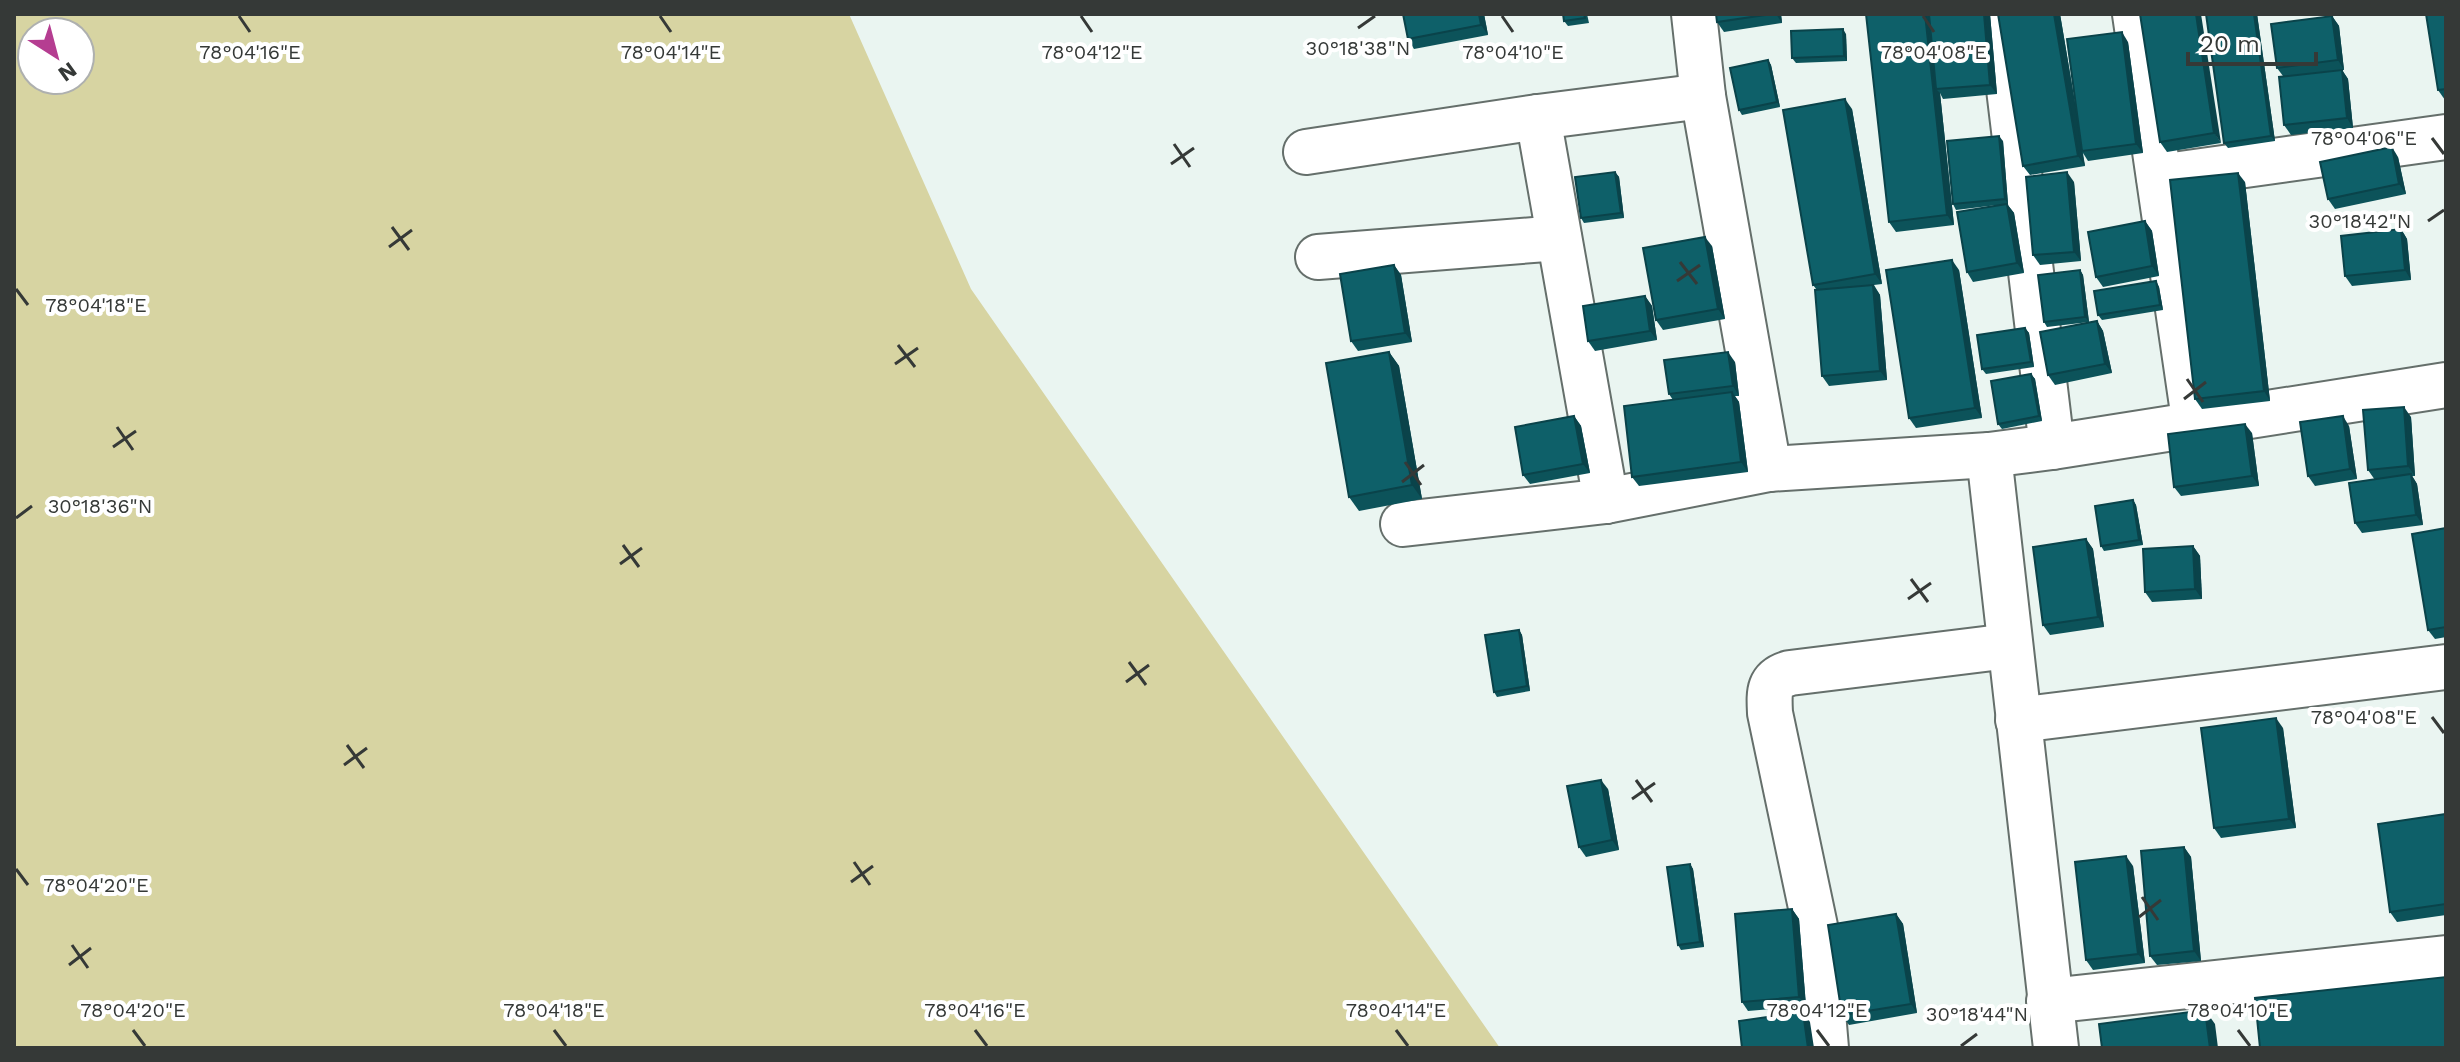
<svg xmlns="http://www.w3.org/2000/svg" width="2460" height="1062" viewBox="0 0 2460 1062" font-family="'Work Sans',sans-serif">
  <rect width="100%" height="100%" fill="#eaf5f1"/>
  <path fill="#d7d4a2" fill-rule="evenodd" d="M14,14H849L971,289L1500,1048H14ZM32,32H80V80H32Z"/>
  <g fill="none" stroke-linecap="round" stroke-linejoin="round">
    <defs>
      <g id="minor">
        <polyline points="1694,14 1703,96 1769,469"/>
        <polyline points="2000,14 2052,447"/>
        <polyline points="2135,14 2195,426"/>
        <polyline points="1538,117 1606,501"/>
        <polyline points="1306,152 1538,117 1703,96"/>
        <polyline points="2159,177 2446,137"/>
        <polyline points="1318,257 1559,238"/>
        <polyline points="1989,455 2056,1048"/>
        <polyline points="1403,524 1606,501 1769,469 1989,455 2052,447 2446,385"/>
        <polyline points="2018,720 2446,667"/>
        <polyline points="2049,1001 2446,958"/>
        <path d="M1826,1048L1816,931L1770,713C1769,692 1768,679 1790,673L2009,646"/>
      </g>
    </defs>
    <use href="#minor" stroke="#656f6b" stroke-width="48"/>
    <use href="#minor" stroke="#fff" stroke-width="44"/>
  </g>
  <g fill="#0c535a">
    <polygon points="1403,14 1484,14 1488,35 1414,49 1408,39"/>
    <polygon points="1587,14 1589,23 1568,26 1564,21"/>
    <polygon points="1716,14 1781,14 1782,23 1724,32 1717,22"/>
    <polygon points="1866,14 1990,14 1997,94 1943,99 1940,93 1954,225 1896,232 1889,222"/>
    <polygon points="2060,14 2078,120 2128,42 2143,153 2088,161 2083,153 2085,166 2030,175 2023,166"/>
    <polygon points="2140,14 2221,143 2167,152 2160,142"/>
    <polygon points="2206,14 2257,14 2275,141 2228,148 2224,143"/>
    <polygon points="2446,14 2446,100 2445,100 2438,90"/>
    <polygon points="2332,16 2339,26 2344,70 2342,70 2348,79 2353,128 2291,135 2284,125 2283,76 2277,68"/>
    <polygon points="1846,34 1847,61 1796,63 1792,58"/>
    <polygon points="1768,60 1771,65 1780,107 1742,115 1739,110"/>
    <polygon points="1852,109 1882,284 1874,285 1880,295 1887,380 1829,386 1822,376 1817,290 1813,285"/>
    <polygon points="2003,141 2008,204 2007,204 2014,213 2024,273 1973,282 1967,272 1997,205 1956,210 1953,204"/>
    <polygon points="2398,157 2406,194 2335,209 2328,199"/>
    <polygon points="1615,172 1619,177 1624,218 1584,223 1581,218"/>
    <polygon points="2074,182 2081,261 2040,265 2033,255"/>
    <polygon points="2245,182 2270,401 2202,409 2195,399"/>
    <polygon points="2145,221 2152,231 2159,276 2103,287 2096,277"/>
    <polygon points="2401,229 2407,239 2411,280 2352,286 2345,276"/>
    <polygon points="1712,246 1725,319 1663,330 1656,320"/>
    <polygon points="1394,265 1401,275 1412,342 1358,351 1351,341"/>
    <polygon points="1959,270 1982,418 1916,428 1909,418"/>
    <polygon points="2080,270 2083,275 2089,322 2047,327 2044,322"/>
    <polygon points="2156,281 2159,287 2163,310 2102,320 2098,315"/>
    <polygon points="1645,296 1652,306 1657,340 1595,351 1588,341"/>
    <polygon points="2097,321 2103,331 2112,373 2055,385 2048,375"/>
    <polygon points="2025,328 2029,333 2034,367 1986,374 1982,369"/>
    <polygon points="1389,352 1399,366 1422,499 1359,511 1349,497"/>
    <polygon points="1735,362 1739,396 1735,396 1739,402 1748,472 1639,486 1632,477 1673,400 1669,394"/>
    <polygon points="2031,374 2035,379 2042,421 2002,429 1998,424"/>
    <polygon points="1574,416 1581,426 1590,473 1530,484 1523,475"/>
    <polygon points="2411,417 2415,476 2412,476 2417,484 2423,525 2362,533 2355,523 2375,480 2368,470"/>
    <polygon points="2349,426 2357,479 2315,486 2308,476"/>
    <polygon points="2252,433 2259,486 2181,496 2174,487"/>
    <polygon points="2133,500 2136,505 2143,545 2104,551 2101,546"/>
    <polygon points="2446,528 2446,637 2435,639 2428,630"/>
    <polygon points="2086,539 2093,549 2104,627 2050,635 2043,625"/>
    <polygon points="2193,546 2200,556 2202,599 2152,602 2145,592"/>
    <polygon points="1519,630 1522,635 1530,691 1497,697 1494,692"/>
    <polygon points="2283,728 2296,828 2221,838 2214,828"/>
    <polygon points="1608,789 1619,850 1586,857 1579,847"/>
    <polygon points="2446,814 2446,915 2397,922 2390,912"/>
    <polygon points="2184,847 2191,857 2201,961 2157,965 2150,956"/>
    <polygon points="1690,864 1693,869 1704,947 1681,950 1678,945"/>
    <polygon points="2133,866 2145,963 2093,970 2086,960"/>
    <polygon points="1792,909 1799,919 1806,1006 1748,1011 1742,1002"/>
    <polygon points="1896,914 1903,924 1917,1013 1849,1025 1842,1015"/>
  </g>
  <g fill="#0a434a">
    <polygon points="1479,14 1484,14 1488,35 1481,25"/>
    <polygon points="1776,14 1781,14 1782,23"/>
    <polygon points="1925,14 1931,14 1936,89 1940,93 1954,225 1947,215"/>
    <polygon points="1984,14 1990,14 1997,94 1990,85"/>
    <polygon points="2054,14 2060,14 2083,151 2082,151 2085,166 2078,156"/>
    <polygon points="2196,14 2201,14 2221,143 2214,133"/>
    <polygon points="2254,14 2257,14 2275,141 2271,136"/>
    <polygon points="2332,16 2339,26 2344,70 2338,60"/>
    <polygon points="1843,29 1846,34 1847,61 1844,56"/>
    <polygon points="2122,32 2128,42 2143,153 2136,144"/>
    <polygon points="1768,60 1771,65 1780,107 1777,102"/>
    <polygon points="2342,70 2348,79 2353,128 2347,118"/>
    <polygon points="1845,99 1852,109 1882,284 1875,274"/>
    <polygon points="1999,136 2003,141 2008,204 2005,199"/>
    <polygon points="2392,147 2398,157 2406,194 2399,184"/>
    <polygon points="1615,172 1619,177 1624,218 1621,213"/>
    <polygon points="2067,172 2074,182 2081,261 2074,252"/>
    <polygon points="2238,173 2245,182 2270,401 2264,391"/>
    <polygon points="2007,204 2014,213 2024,273 2017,263"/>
    <polygon points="2145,221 2152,231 2159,276 2152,266"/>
    <polygon points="2401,229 2407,239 2411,280 2405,270"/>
    <polygon points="1705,237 1712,246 1725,319 1718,309"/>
    <polygon points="1952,260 1959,270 1982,418 1975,408"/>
    <polygon points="1394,265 1401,275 1412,342 1405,333"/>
    <polygon points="2080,270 2083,275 2089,322 2085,317"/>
    <polygon points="2156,281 2159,287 2163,310 2160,305"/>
    <polygon points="1873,285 1880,295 1887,380 1880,371"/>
    <polygon points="1645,296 1652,306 1657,340 1650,331"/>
    <polygon points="2097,321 2103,331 2112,373 2105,364"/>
    <polygon points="2025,328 2029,333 2034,367 2031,362"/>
    <polygon points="1389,352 1399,366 1422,499 1412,485"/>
    <polygon points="1728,352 1735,362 1739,396 1733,386"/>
    <polygon points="2031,374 2035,379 2042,421 2039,416"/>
    <polygon points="1732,392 1739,402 1748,472 1741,462"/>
    <polygon points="2404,407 2411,417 2415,476 2408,466"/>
    <polygon points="1574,416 1581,426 1590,473 1583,464"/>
    <polygon points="2343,416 2349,426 2357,479 2350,469"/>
    <polygon points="2245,424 2252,433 2259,486 2252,476"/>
    <polygon points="2411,474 2417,484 2423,525 2416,515"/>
    <polygon points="2133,500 2136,505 2143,545 2139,540"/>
    <polygon points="2086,539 2093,549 2104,627 2098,617"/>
    <polygon points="2193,546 2200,556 2202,599 2195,589"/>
    <polygon points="1519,630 1522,635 1530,691 1527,686"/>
    <polygon points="2276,718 2283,728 2296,828 2289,819"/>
    <polygon points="1601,780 1608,789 1619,850 1612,840"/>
    <polygon points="2184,847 2191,857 2201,961 2194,951"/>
    <polygon points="2126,856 2133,866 2145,963 2138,954"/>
    <polygon points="1690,864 1693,869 1704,947 1700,942"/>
    <polygon points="1792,909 1799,919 1806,1006 1799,997"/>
    <polygon points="1896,914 1903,924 1917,1013 1911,1004"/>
    <polygon points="2205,1010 2215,1024 2218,1048 2210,1048"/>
    <polygon points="1803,1012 1810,1022 1814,1048 1808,1048"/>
  </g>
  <g fill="#0e6069" stroke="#0a434a" stroke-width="2">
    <polygon points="1403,14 1479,14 1481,25 1408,39"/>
    <polygon points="1563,14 1584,14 1585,18 1564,21"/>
    <polygon points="1716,14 1772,14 1717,22"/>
    <polygon points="1866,14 1925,14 1947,215 1889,222"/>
    <polygon points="1929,14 1984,14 1990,85 1936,89"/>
    <polygon points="1998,14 2054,14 2078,156 2023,166"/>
    <polygon points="2140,14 2196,14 2214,133 2160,142"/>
    <polygon points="2206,14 2254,14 2271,136 2224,143"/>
    <polygon points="2426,14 2446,14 2446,89 2438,90"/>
    <polygon points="2332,16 2338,60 2277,68 2271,24"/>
    <polygon points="1843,29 1844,56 1792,58 1791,31"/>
    <polygon points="2122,32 2136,144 2082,151 2067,39"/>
    <polygon points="1768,60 1777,102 1739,110 1730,68"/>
    <polygon points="2342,70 2347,118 2284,125 2279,77"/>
    <polygon points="1845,99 1875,274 1813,285 1783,110"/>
    <polygon points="1999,136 2005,199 1953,204 1947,141"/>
    <polygon points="2392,147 2399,184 2328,199 2320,162"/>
    <polygon points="1615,172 1621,213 1581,218 1575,177"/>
    <polygon points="2067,172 2074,252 2033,255 2026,177"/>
    <polygon points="2238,173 2264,391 2195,399 2170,180"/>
    <polygon points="2007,204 2017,263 1967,272 1957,212"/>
    <polygon points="2145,221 2152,266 2096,277 2088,232"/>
    <polygon points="2401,229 2405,270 2345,276 2341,236"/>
    <polygon points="1705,237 1718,309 1656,320 1643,248"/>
    <polygon points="1952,260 1975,408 1909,418 1886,270"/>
    <polygon points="1394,265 1405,333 1351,341 1340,274"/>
    <polygon points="2080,270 2085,317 2044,322 2038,275"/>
    <polygon points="2156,281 2160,305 2098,315 2094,291"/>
    <polygon points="1873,285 1880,371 1822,376 1815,290"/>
    <polygon points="1645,296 1650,331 1588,341 1583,306"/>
    <polygon points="2097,321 2105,364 2048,375 2040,332"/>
    <polygon points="2025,328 2031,362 1982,369 1977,335"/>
    <polygon points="1389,352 1412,485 1349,497 1326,363"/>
    <polygon points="1728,352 1733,386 1669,394 1664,360"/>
    <polygon points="2031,374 2039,416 1998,424 1991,381"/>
    <polygon points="1732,392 1741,462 1632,477 1624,406"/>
    <polygon points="2404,407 2408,466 2368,470 2363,410"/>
    <polygon points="1574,416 1583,464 1523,475 1515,427"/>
    <polygon points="2343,416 2350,469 2308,476 2300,422"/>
    <polygon points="2245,424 2252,476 2174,487 2168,434"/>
    <polygon points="2411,474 2416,515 2355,523 2349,483"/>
    <polygon points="2133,500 2139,540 2101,546 2095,506"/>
    <polygon points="2446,528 2446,627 2428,630 2412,534"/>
    <polygon points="2086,539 2098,617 2043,625 2033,547"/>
    <polygon points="2193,546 2195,589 2145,592 2143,549"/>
    <polygon points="1519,630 1527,686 1494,692 1485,635"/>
    <polygon points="2276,718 2289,819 2214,828 2201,728"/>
    <polygon points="1601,780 1612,840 1579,847 1567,786"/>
    <polygon points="2446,814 2446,904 2390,912 2378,824"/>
    <polygon points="2184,847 2194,951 2150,956 2141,851"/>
    <polygon points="2126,856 2138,954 2086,960 2075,862"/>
    <polygon points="1690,864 1700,942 1678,945 1667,867"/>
    <polygon points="1792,909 1799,997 1742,1002 1735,914"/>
    <polygon points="1896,914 1911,1004 1842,1015 1828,925"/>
    <polygon points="2446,977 2446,1048 2260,1048 2255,998"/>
    <polygon points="2205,1010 2210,1048 2102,1048 2099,1024"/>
    <polygon points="1803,1012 1808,1048 1742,1048 1739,1021"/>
  </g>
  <path fill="none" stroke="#353937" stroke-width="3" d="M239,16L250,32M660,16L671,32M1081,16L1092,32M1502,16L1513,32M1923,16L1934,32M1358,28L1375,16M2432,138L2444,154M1174,144L1190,167M1171,164L1194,148M2428,221L2444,210M392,227L409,250M389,247L412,230M1680,262L1697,284M1677,281L1700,265M16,289L28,305M898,345L915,367M895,364L918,348M2187,379L2203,402M2184,399L2206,382M117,427L133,450M113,447L136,431M1405,462L1421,485M1402,482L1424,465M16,518L32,506M623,545L639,567M620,564L642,548M1911,579L1928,602M1908,599L1931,583M1129,662L1146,685M1126,682L1149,665M2432,717L2444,733M347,745L364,768M344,765L367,748M1636,780L1652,802M1632,799L1655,783M854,862L870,885M16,869L28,885M851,882L873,866M2142,897L2158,920M2139,917L2161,900M72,945L88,968M69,965L91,948M133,1030L145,1046M554,1030L566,1046M975,1030L987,1046M1396,1030L1408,1046M1817,1030L1829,1046M2238,1030L2250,1046M1961,1046L1977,1034"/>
  <g font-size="20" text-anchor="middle" fill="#353937" stroke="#fff" stroke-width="8" stroke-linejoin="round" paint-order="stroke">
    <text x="1358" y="55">30°18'38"N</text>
    <text x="250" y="59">78°04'16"E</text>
    <text x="671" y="59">78°04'14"E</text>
    <text x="1092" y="59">78°04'12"E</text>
    <text x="1513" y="59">78°04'10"E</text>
    <text x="1934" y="59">78°04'08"E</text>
    <text x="2364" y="145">78°04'06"E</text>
    <text x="2360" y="228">30°18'42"N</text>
    <text x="96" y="312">78°04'18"E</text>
    <text x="100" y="513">30°18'36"N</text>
    <text x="2364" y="724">78°04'08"E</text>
    <text x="96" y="892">78°04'20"E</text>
    <text x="133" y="1017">78°04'20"E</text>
    <text x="554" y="1017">78°04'18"E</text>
    <text x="975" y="1017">78°04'16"E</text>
    <text x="1396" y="1017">78°04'14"E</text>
    <text x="1817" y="1017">78°04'12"E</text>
    <text x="2238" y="1017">78°04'10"E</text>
    <text x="1977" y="1021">30°18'44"N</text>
  </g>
  <rect width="2460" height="1062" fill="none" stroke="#353937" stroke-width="32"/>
  <g transform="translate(56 56) rotate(144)"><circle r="38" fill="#ffffff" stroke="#aeb0af" stroke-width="2"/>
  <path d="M0-6L14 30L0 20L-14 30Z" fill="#b53d91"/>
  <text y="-12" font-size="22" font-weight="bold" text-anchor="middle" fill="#353937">N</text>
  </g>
  <path d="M2188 52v12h128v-12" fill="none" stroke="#353937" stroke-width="4"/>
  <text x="2200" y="52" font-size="24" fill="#353937" stroke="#ffffff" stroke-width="6" paint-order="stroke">20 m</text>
</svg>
